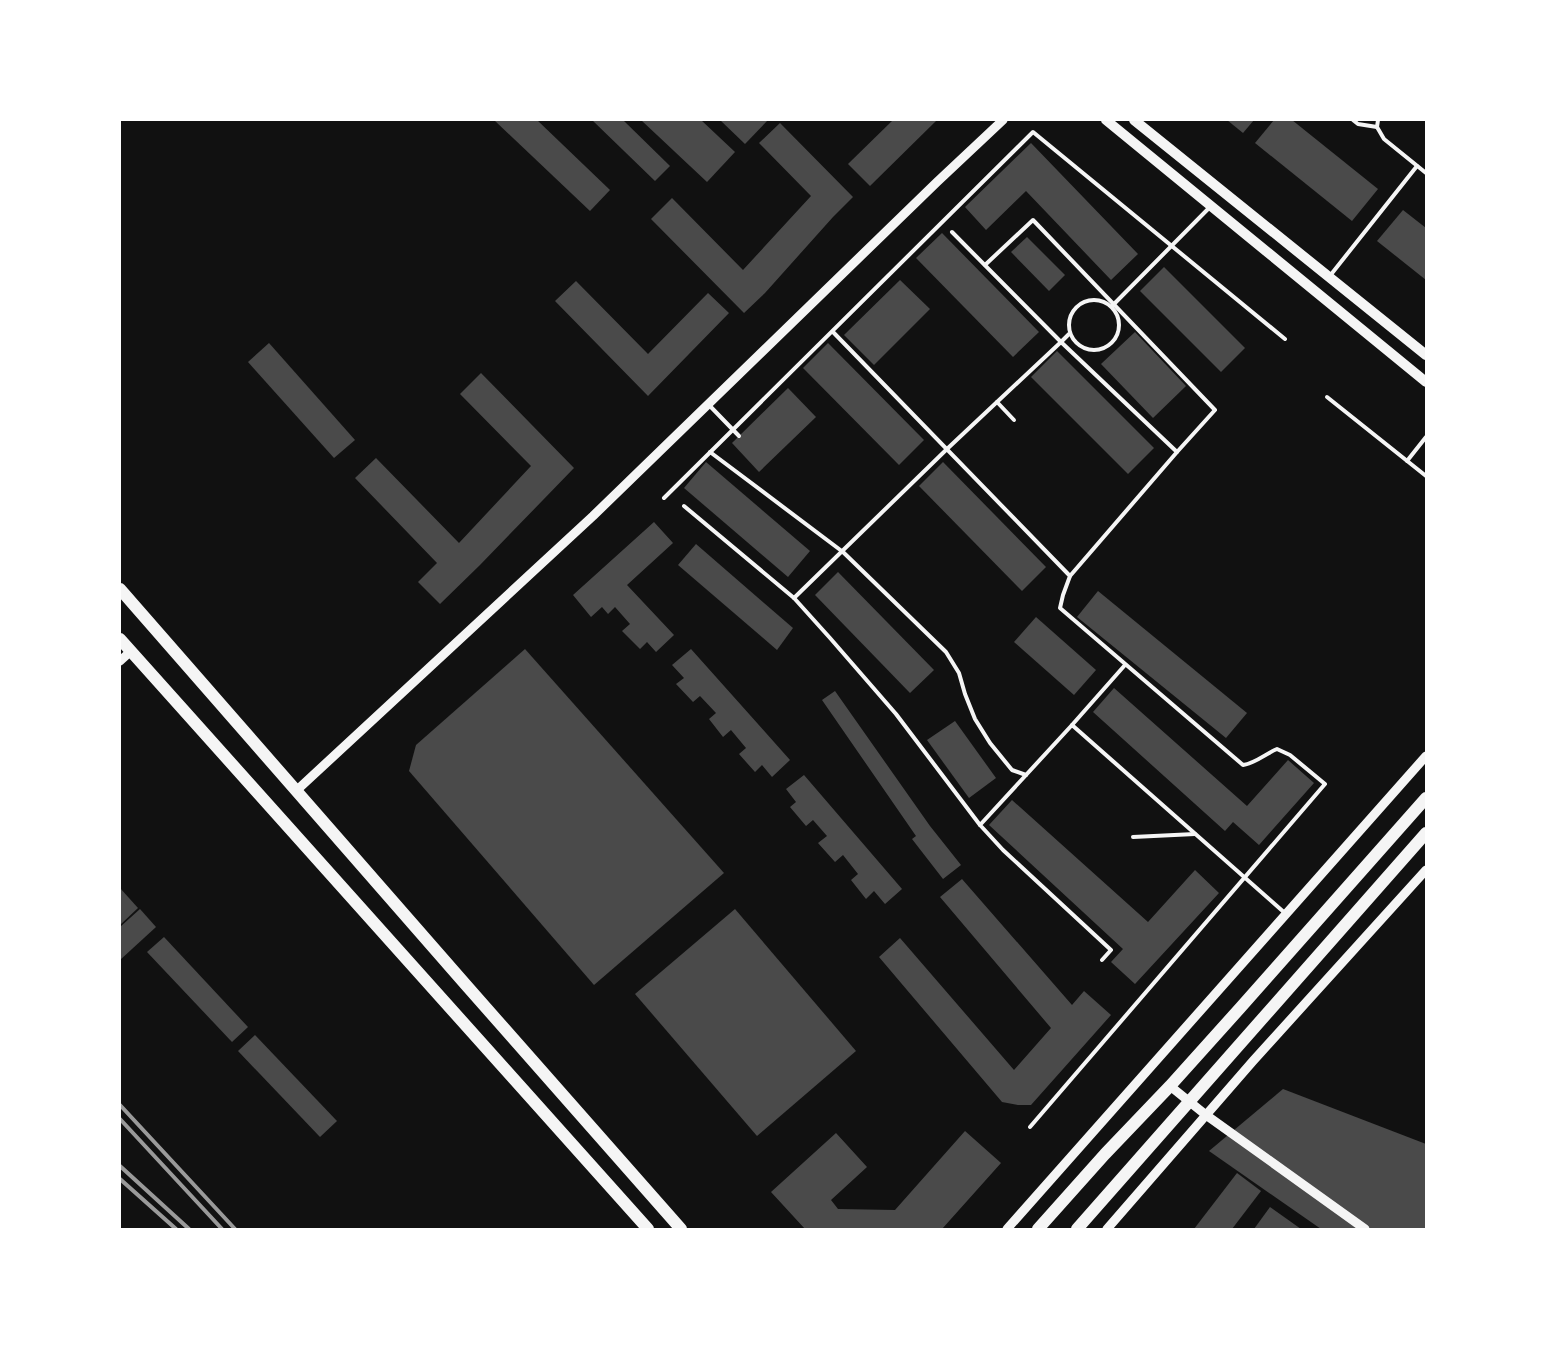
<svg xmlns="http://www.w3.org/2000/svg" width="1546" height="1349" viewBox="0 0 1546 1349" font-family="'Roboto Condensed',sans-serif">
  <rect width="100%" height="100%" fill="#111"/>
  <g fill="#4a4a4a">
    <polygon points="494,120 537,120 610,190 590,211"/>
    <polygon points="592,120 623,120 670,166 655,181"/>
    <polygon points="641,120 701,120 735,152 707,182"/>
    <polygon points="720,120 768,120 745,144"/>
    <polygon points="893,120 937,120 870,186 848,164"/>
    <polygon points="1227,120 1254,120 1243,133"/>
    <polygon points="1274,120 1292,120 1378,189 1352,221 1255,143"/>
    <polygon points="780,123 853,197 833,217 765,293 744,313 651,219 672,198 743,270 811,196 759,143"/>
    <polygon points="1031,143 1138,254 1111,280 1026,191 986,230 965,207"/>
    <polygon points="1403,210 1426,228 1426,280 1377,241"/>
    <polygon points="942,233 1039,332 1013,357 916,258"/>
    <polygon points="1027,237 1065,275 1049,291 1011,252"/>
    <polygon points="1164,267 1245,348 1221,372 1140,291"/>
    <polygon points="900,280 930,309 874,365 844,335"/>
    <polygon points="576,281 648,354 708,293 729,313 648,396 555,301"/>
    <polygon points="1135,332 1186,386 1153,418 1101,364"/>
    <polygon points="269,343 355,440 334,458 248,362"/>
    <polygon points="828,343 924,440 899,465 803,368"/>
    <polygon points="1057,351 1154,448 1128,474 1031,377"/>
    <polygon points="481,373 574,468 480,565 440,604 418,582 437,563 355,478 376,458 459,543 531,466 460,394"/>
    <polygon points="788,388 816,417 759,472 732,443"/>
    <polygon points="706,462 810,551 788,577 684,488"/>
    <polygon points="943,462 1046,567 1022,591 919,486"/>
    <polygon points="654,522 673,543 627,585 674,635 656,652 647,642 640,649 622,631 630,624 615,607 608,614 602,607 591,617 573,595"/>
    <polygon points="696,544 793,628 777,650 678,565"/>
    <polygon points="838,572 934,670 910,693 815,595"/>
    <polygon points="1098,591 1247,713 1226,738 1077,617"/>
    <polygon points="1036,617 1096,670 1074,695 1014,642"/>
    <polygon points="525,649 724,873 594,985 409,771 416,745"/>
    <polygon points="691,649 790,760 772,777 762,765 755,772 739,754 746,748 731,730 723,737 709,719 716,713 700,696 693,702 676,684 684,678 672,665"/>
    <polygon points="1114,688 1247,806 1288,760 1314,783 1259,845 1233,822 1225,831 1093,712"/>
    <polygon points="835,691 930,826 961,865 943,879 912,839 916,836 822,700"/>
    <polygon points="955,721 996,778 969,798 927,740"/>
    <polygon points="804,775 902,889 885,904 874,891 866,899 851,880 858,874 843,855 835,862 818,843 827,836 813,820 806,826 790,807 796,802 786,789"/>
    <polygon points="1012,800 1148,922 1195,870 1219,893 1135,984 1111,962 1123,949 989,825"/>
    <polygon points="962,879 1072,1005 1084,991 1111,1015 1031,1105 1018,1105 1002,1102 879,957 900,938 1014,1070 1051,1028 940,897"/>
    <polygon points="120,888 138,908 120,925"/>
    <polygon points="140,909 156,927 120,960 120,927"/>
    <polygon points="735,909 856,1051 757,1136 635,994"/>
    <polygon points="164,937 248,1027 232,1042 147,952"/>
    <polygon points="255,1035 337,1121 320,1137 238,1051"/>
    <polygon points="1283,1089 1426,1144 1426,1229 1321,1229 1209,1151"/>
    <polygon points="965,1131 1001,1163 942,1229 805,1229 771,1192 836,1133 867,1167 831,1200 838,1209 895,1210"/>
    <polygon points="1237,1173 1261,1191 1232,1229 1194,1229"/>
    <polygon points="1270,1207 1301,1229 1254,1229"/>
  </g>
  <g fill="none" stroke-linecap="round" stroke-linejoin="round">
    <g stroke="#f5f5f5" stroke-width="4">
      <polyline points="1353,120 1358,124 1377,127"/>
      <polyline points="1378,120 1377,127 1384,139 1426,173"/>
      <polyline points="952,232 1061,342 1069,334"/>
      <polyline points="985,265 1033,220 1215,410 1177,452"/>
      <polyline points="1329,277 1417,166"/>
      <circle cx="1094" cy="325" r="25"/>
      <polyline points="1113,305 1210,207"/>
      <path d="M833,332L1070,576L1063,595L1060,608L1243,765C1256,763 1265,754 1277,749L1290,755L1325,784L1030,1127"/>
      <polyline points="1327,397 1426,476"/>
      <polyline points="997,402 1014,420"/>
      <polyline points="708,404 739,436"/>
      <polyline points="710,452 843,552 946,652 959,673 965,694 975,719 990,743 1012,770 1026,775"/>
      <polyline points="1407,461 1426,437"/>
      <polyline points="664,498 1033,132 1285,339"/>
      <polyline points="684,506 794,598 830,638 896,714 980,825"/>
      <polyline points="794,598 947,449 1061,342 1177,452 1070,576"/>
      <polyline points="1072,725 1125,665"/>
      <polyline points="1133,837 1195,834"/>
      <polyline points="1102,960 1111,950 1003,850 980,825 1072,725 1286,914"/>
    </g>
    <g stroke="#f5f5f5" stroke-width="9">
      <polyline points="120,661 131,651"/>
      <polyline points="296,791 593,516 937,182 1003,120"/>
      <polyline points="1170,1086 1206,1115 1365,1229"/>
      <polyline points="1007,1229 1426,756"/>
      <polyline points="1107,1229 1253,1061 1426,870"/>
    </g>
    <g stroke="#f5f5f5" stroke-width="10">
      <polyline points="1106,120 1426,382"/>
      <polyline points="1134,120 1426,355"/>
    </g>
    <g stroke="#f5f5f5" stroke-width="12">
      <polyline points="120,589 466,985 681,1229"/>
      <polyline points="120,639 648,1229"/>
      <polyline points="1038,1229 1105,1154 1170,1086 1241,1007 1426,798"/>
      <polyline points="1077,1229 1426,833"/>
    </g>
    <g stroke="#9a9a9a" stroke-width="4">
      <polyline points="120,1105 235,1229"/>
      <polyline points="120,1119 222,1229"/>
      <polyline points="120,1166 189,1229"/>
      <polyline points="120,1179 176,1229"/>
    </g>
  </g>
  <rect width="1546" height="1349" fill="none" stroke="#ffffff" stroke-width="242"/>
</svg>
